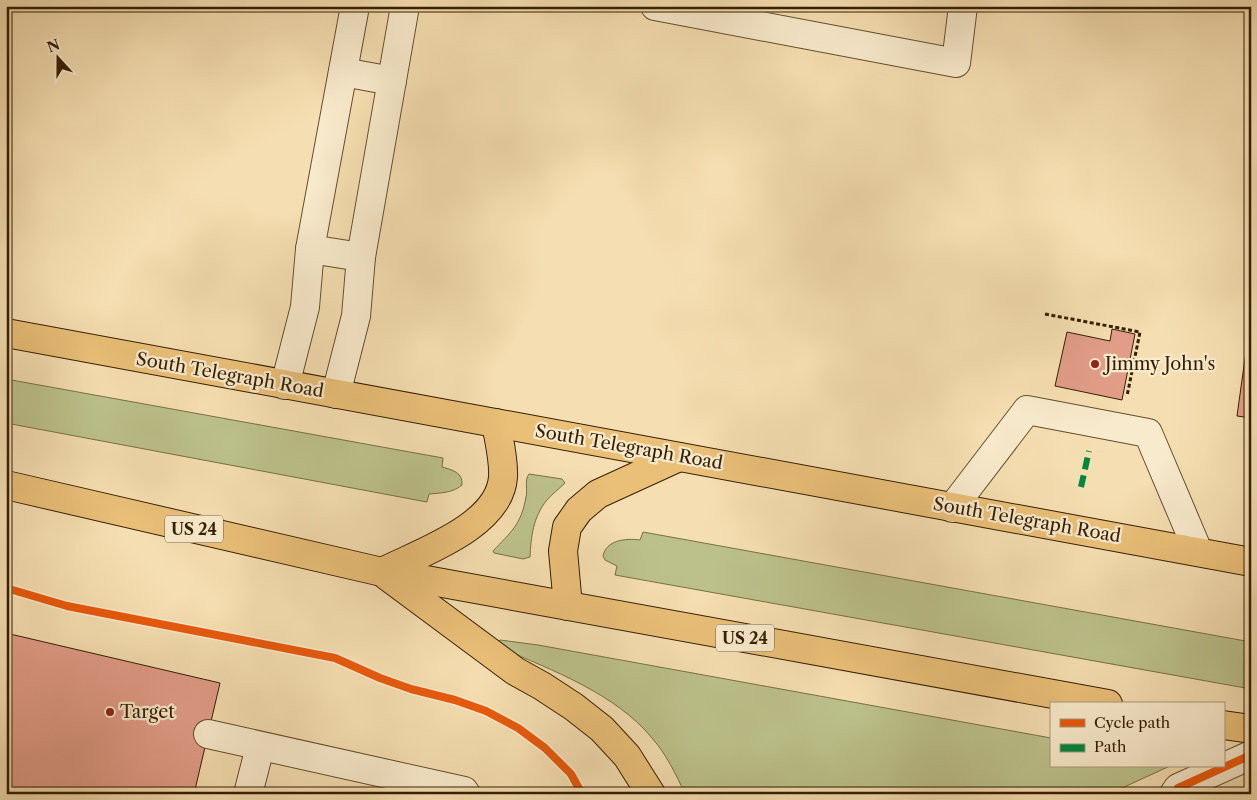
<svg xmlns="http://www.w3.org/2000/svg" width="1257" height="800" viewBox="0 0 1257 800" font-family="'Libre Caslon Text',serif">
  <rect width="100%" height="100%" fill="#f5deb1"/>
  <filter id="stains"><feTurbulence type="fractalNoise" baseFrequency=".004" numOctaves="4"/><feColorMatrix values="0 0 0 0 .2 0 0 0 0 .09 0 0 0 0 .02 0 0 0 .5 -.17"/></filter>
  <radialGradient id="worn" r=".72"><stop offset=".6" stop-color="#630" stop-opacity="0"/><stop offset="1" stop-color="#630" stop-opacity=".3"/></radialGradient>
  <g fill="#bcc18b" stroke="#787046">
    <path d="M6,379L443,458L442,467C452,470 463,472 462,485C453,493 440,493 429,494L427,502L6,423Z"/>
    <path d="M529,474L562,479L565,483C559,489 552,494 547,500C533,517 531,537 530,557L523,559L494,553L493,551C511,532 521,525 526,497C528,490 524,480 529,474Z"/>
    <path d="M643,532L1251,642V689L615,575L617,566L605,560L603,556C606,540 626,538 640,540Z"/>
    <path d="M500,640L538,645L1051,738V766H1170L1109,794H685C676,774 666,754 652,738C616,694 552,670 501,648L498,642Z"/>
  </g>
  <g fill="#e29d89" stroke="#351f02">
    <polygon points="1251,315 1251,418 1237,416"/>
    <polygon points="1112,329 1135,334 1122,400 1055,386 1067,332 1110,341"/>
    <polygon points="10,634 220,683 194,794 6,794 6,650"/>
  </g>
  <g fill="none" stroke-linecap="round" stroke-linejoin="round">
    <defs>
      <g id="minor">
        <polyline points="655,6 956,63 963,6"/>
        <polyline points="343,72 392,81"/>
        <polyline points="310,249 361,257"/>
        <polyline points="285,385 305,307 310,249 355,6"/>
        <polyline points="336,394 356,316 361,257 405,6"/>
        <polyline points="952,508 1027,410 1148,433 1198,551"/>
        <polyline points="208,734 464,791 466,794"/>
        <polyline points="248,794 260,747"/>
        <polyline points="1174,794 1178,788 1251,755"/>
      </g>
      <g id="highway">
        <polyline points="6,333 1251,562"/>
        <polyline points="6,485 382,572 1108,704"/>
        <path d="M382,572C420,553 500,526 503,477C504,459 499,441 496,423"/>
        <polyline points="387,576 515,671 542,686 574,707 602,729 627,756 651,794"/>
        <polyline points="568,606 563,551 567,527 579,510 598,494 679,457"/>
        <polyline points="1223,725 1251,729"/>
      </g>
    </defs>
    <use href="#minor" stroke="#654f2e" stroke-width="30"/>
    <use href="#highway" stroke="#351f02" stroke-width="30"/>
    <polyline stroke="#351f02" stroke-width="3" stroke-dasharray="4 2.5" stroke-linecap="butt" points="1045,314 1140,332 1127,396"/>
    <use href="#minor" stroke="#f8eacc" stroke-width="28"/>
    <use href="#highway" stroke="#eabf78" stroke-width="28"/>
    <polyline stroke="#00873e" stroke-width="6" stroke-dasharray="12 6" stroke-linecap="butt" points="1081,487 1089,451"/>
    <defs>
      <g id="cycleway">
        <polyline points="6,588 67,606 335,658 380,678 411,689 455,700 486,711 518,728 545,748 571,774 582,794"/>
        <polyline points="1174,794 1178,788 1251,755"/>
      </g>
    </defs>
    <use href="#cycleway" stroke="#f8eacc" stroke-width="11"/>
    <use href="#cycleway" stroke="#e8590c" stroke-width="8"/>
  </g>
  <g fill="#8f2418" stroke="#f8eacc" stroke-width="2">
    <circle cx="1095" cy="364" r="5"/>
    <circle cx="110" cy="712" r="5"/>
  </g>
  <g text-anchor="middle" stroke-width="4.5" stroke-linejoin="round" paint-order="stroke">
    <g fill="#f8eacc" stroke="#705c3f" stroke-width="1">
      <rect x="165" y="515.5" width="58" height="27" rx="4"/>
      <rect x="716" y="624.5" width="58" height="27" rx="4"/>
    </g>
    <g font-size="16" font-weight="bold" fill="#351f02">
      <text x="194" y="535">US 24</text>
      <text x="745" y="644">US 24</text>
    </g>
    <g font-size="18" fill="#351f02" stroke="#f8eacc" text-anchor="start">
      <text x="1105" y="370">Jimmy John's</text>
      <text x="120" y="718">Target</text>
    </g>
    <g font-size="18" fill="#351f02" stroke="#f8eacc">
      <text transform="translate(230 375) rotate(10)" y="6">South Telegraph Road</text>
      <text transform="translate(629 447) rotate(10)" y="6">South Telegraph Road</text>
      <text transform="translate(1027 520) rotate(10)" y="6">South Telegraph Road</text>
    </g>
  </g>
  <rect width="1257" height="800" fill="none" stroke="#f5deb1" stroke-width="25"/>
  <rect x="8" y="8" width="1242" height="785" fill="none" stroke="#351f02" stroke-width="2.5"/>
  <rect x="12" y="12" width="1232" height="775" fill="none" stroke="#351f02"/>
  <rect x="1050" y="702" width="175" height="65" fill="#f8eacc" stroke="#aa997b"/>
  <rect x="1060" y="719" width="25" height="8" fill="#e8590c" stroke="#aa997b"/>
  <text x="1094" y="728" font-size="15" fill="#351f02">Cycle path</text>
  <rect x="1060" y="744" width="25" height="8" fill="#00873e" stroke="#aa997b"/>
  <text x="1094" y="752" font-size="15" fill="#351f02">Path</text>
  <g transform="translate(58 58) rotate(339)" stroke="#f8eacc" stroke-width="4" paint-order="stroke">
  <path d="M0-4L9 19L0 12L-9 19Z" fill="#351f02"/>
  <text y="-8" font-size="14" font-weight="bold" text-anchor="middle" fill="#351f02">N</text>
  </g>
  <rect width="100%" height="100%" filter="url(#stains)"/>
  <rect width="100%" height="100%" fill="url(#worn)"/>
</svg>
